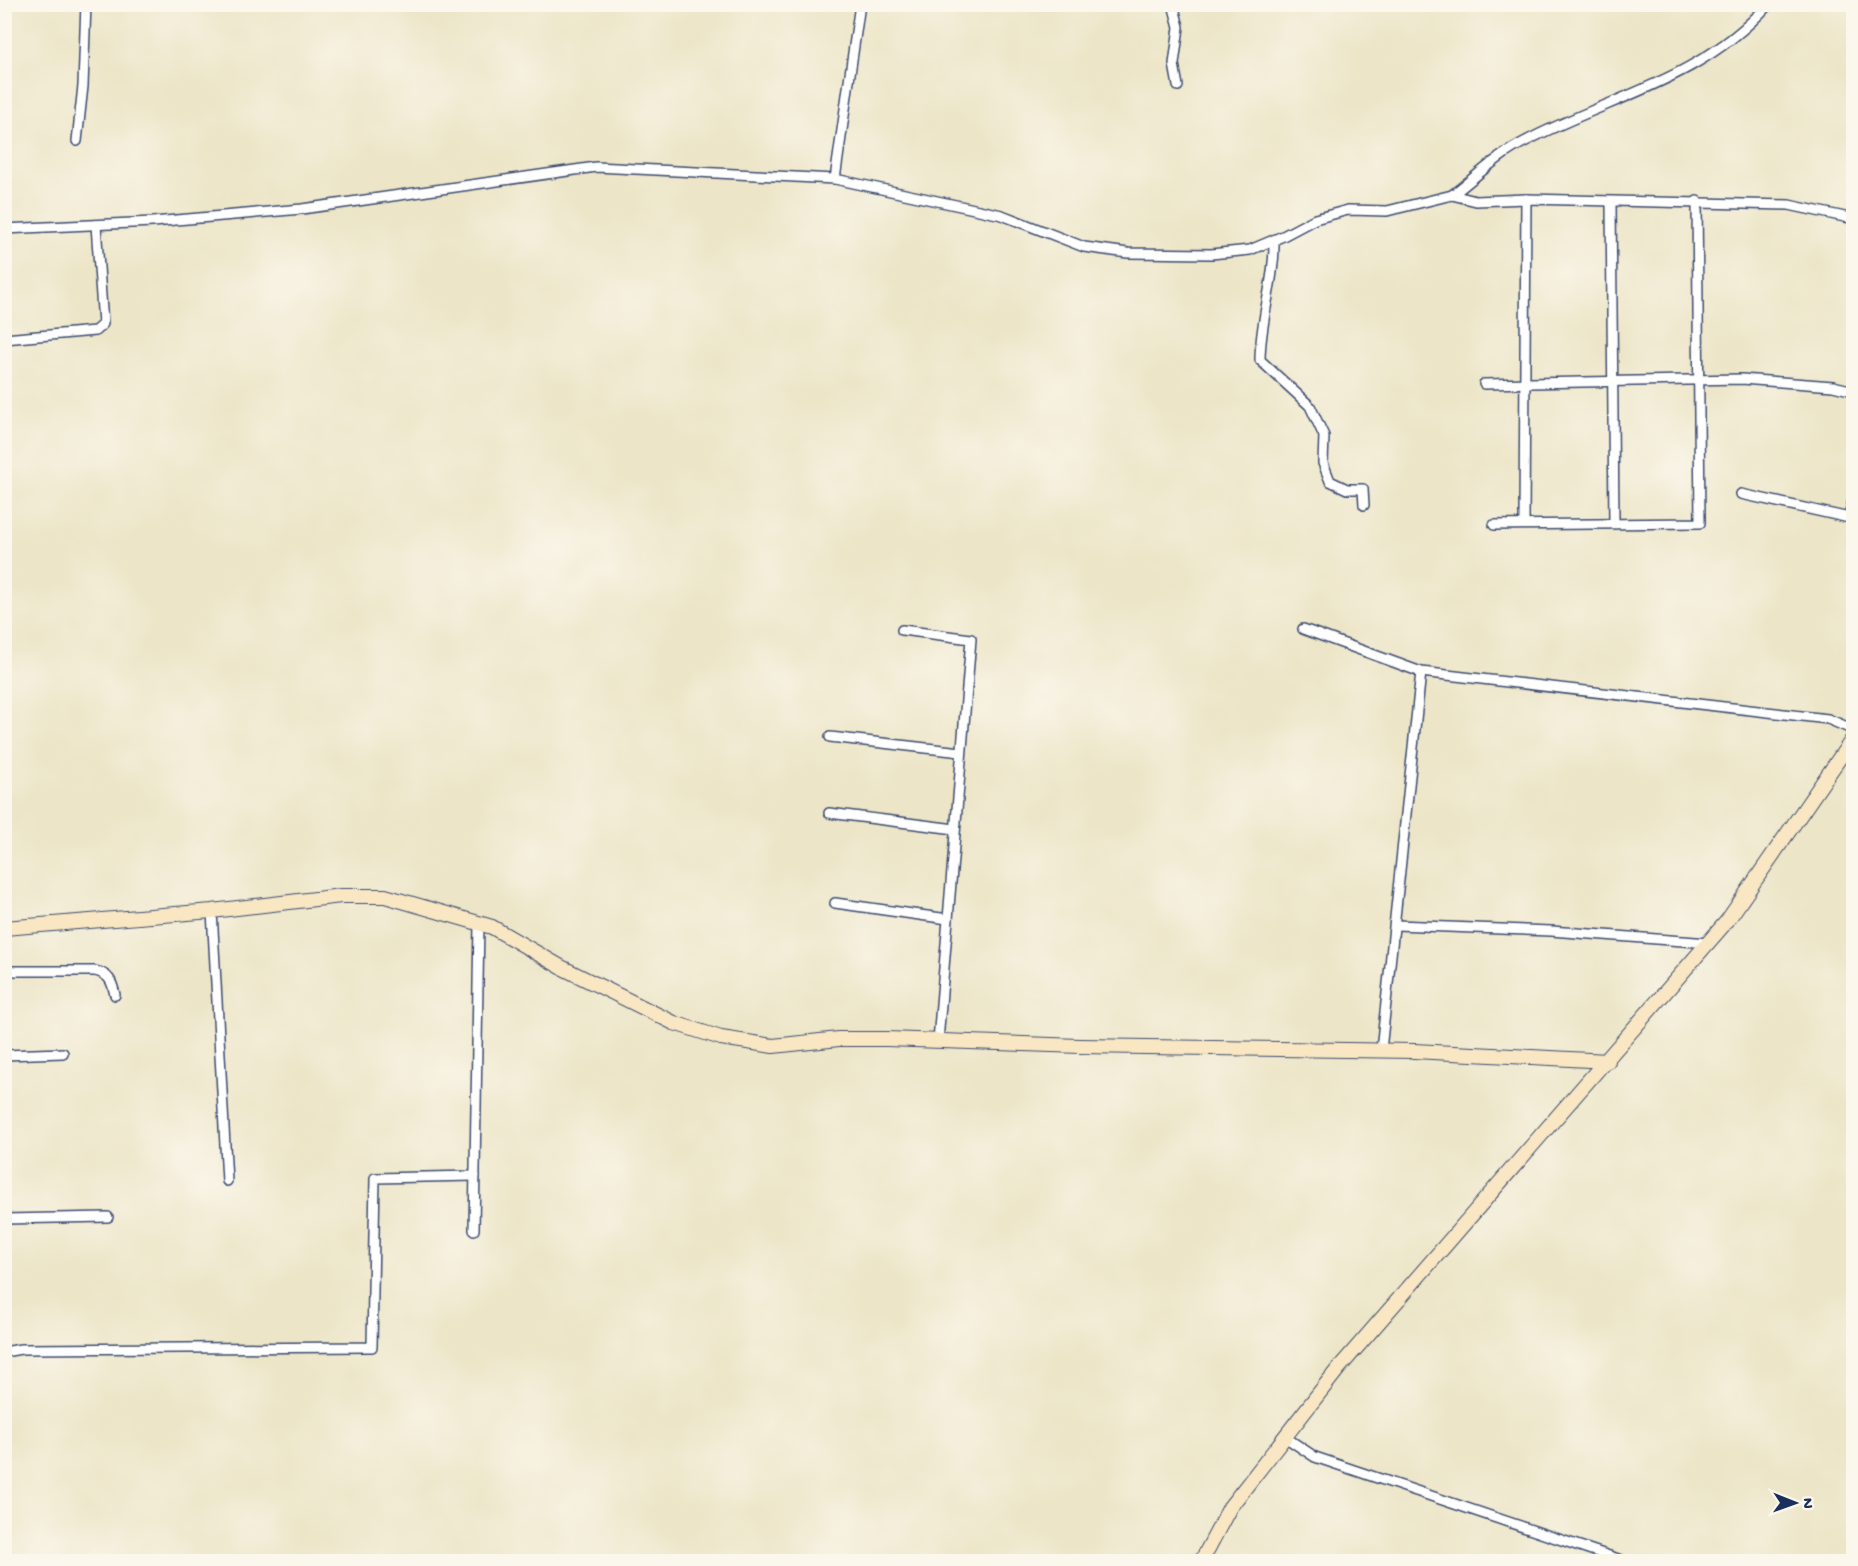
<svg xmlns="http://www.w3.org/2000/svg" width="1858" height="1566" viewBox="0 0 1858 1566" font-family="'Gochi Hand',sans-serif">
  <rect width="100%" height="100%" fill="#fbf7ec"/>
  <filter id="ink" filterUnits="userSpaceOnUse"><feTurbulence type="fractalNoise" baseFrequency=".0167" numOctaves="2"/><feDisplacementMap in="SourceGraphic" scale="12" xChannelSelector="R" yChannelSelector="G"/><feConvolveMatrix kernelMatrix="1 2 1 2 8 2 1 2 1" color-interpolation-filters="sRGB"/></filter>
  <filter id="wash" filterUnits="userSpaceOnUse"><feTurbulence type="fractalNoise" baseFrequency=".008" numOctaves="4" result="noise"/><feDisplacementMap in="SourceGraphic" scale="24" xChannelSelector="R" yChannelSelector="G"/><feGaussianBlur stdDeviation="1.35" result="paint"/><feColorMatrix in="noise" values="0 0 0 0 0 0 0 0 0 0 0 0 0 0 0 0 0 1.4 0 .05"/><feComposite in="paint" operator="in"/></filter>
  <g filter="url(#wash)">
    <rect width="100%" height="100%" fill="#ece5c7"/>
  </g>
  <g filter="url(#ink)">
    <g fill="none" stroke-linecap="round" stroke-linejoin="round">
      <defs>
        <g id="street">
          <polyline points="1173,4 1179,27 1174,64 1178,86"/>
          <polyline points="77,141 83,86 86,4"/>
          <polyline points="835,179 1002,215 1084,247 1128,253 1211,254 1250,250 1283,236 1315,219 1348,210 1387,211 1452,195 1476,201 1526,199 1789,205 1854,219"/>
          <path d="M1452,195C1477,176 1498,155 1526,141C1614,95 1698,82 1769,4"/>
          <polyline points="1611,202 1614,522"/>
          <polyline points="4,229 153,222 302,209 596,167 835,179 860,4"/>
          <path d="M1274,240C1275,281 1260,319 1260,360L1310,406L1324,436L1323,463L1330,481L1347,489H1363L1364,505"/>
          <polyline points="4,339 95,331 103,324 96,225"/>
          <polyline points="1484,384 1742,379 1833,386 1854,391"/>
          <polyline points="1741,494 1854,519"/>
          <polyline points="1849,518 1854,495"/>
          <polyline points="1524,523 1526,199"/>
          <polyline points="1494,525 1700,523 1697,201"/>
          <polyline points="1303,629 1421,672 1828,719 1854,730"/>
          <polyline points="902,630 971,639 938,1041"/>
          <polyline points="830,737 961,752"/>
          <polyline points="829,813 955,829"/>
          <polyline points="835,903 948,919"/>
          <polyline points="212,911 227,1181"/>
          <polyline points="1396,925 1551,931 1709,943"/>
          <path d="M4,971H95C109,974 112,981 115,995"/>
          <polyline points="1381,1050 1421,672"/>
          <polyline points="4,1055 63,1053"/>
          <polyline points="4,1219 108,1217"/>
          <polyline points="474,1230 479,923"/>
          <polyline points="4,1352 21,1349 372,1347 375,1178 475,1176"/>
          <polyline points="1285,1437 1315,1457 1627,1562"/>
        </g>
        <g id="secondary">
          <polyline points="4,928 212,911 341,896 385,896 492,927 561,967 674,1023 721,1038 773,1046 839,1039 887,1039 1080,1046 1414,1051 1608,1061"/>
          <polyline points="1201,1562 1230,1507 1338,1369 1727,921 1854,737"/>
        </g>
      </defs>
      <use href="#street" stroke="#3a4a6e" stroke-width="12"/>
      <use href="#secondary" stroke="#3a4a6e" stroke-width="16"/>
      <use href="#street" stroke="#fff" stroke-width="9"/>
      <use href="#secondary" stroke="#f9e7c3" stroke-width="14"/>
    </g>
  </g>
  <rect width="1858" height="1566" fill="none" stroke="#fbf7ec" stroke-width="24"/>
  <g transform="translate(1795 1503) rotate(91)" stroke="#fbf7ec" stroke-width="4.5" paint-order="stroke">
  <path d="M0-4.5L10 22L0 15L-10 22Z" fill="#1b2f5e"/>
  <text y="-9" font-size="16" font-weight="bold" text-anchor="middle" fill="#1b2f5e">N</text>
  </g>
</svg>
